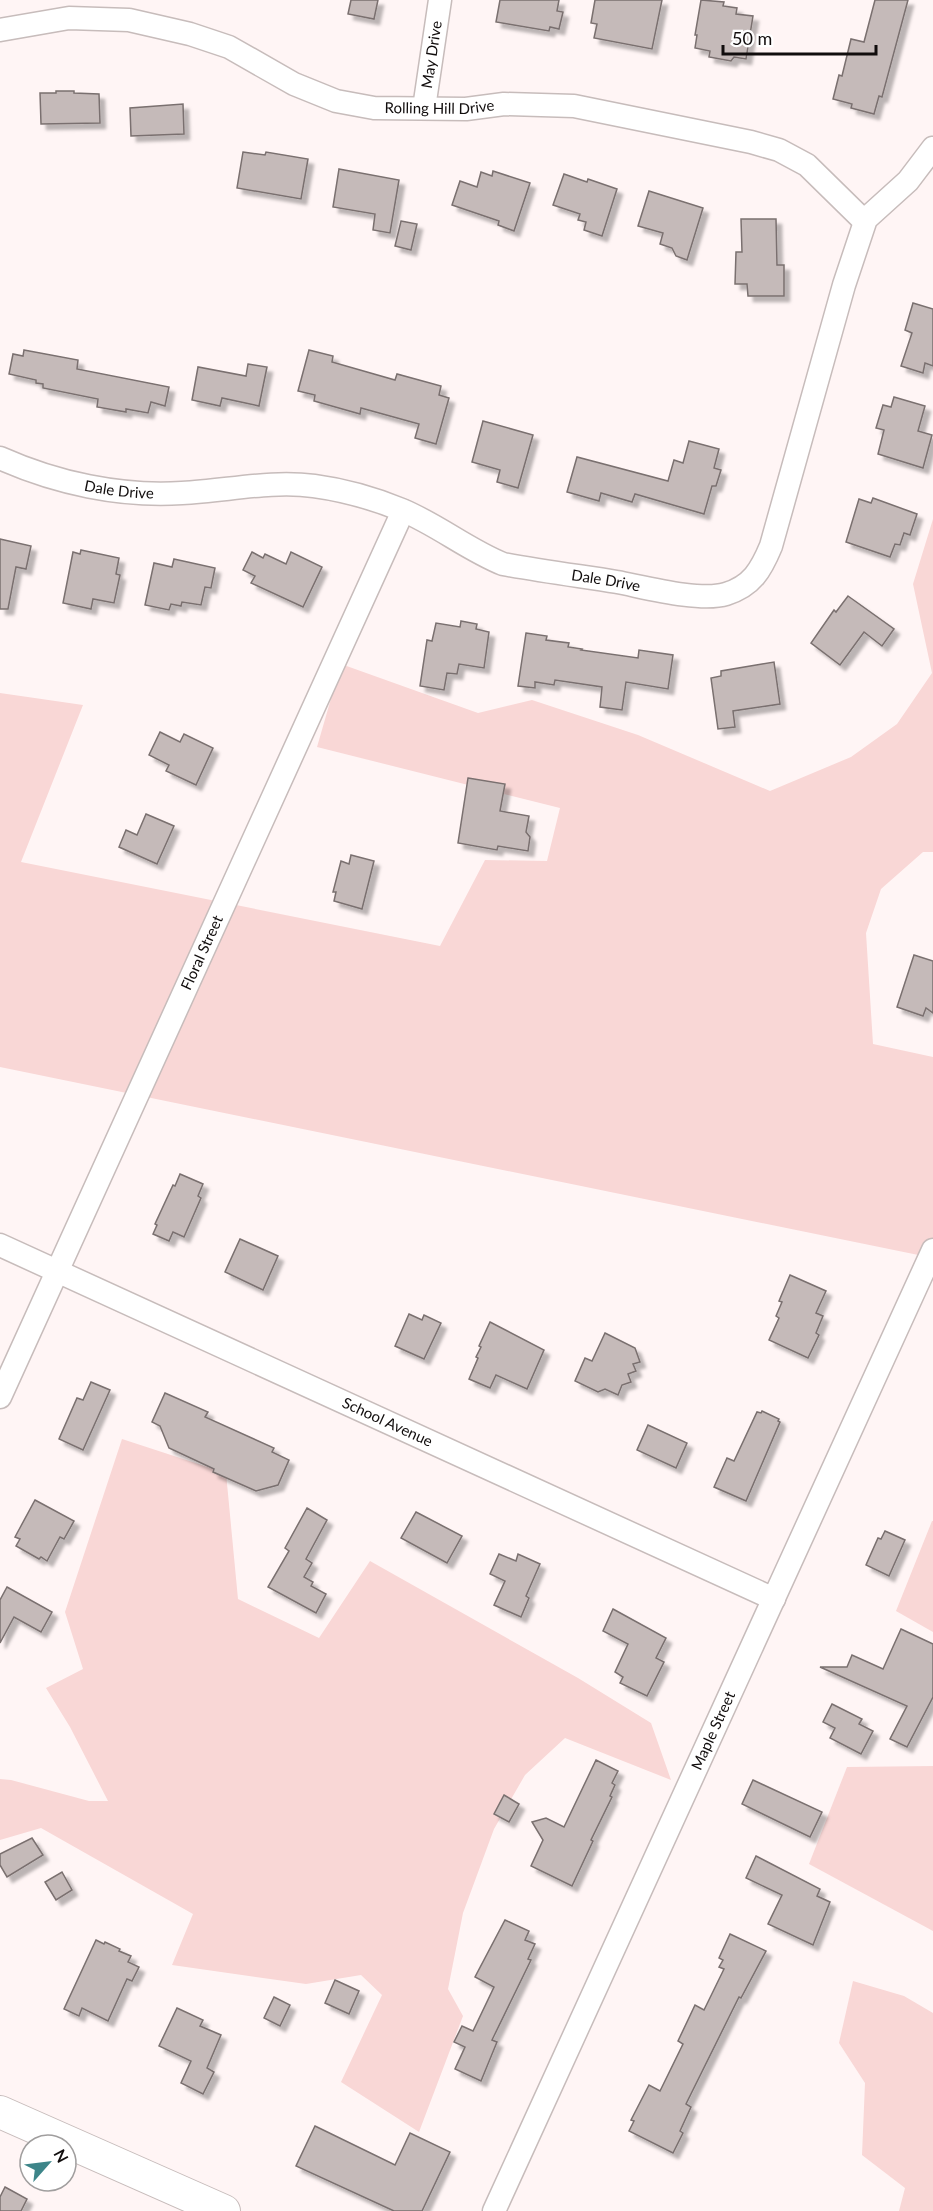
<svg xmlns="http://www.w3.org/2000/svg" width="933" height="2211" viewBox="0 0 933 2211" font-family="Lato,sans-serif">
  <defs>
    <filter id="shadow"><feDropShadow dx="5.5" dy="5.5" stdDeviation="1.5" flood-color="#0004"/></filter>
  </defs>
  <rect width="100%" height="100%" fill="#fff5f5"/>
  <g fill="#f9d7d6">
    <polygon points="933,519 933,852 923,852 881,889 866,933 873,1044 933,1057 933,1258 0,1067 0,693 83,705 21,862 440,946 485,860 547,861 560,808 317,747 341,664 478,713 532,700 638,735 770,791 851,757 897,724 932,673 913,584"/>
    <polygon points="122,1439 226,1473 238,1599 319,1638 370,1561 578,1678 651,1723 671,1780 565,1738 525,1775 494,1829 463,1913 448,1989 463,2016 419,2132 341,2082 382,1995 361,1975 306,1984 172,1965 193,1914 41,1828 0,1840 0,1779 11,1780 89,1801 108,1801 70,1727 46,1688 83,1669 65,1612"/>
    <polygon points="932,1521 933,1521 933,1632 896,1611"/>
    <polygon points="933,1766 933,1931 809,1864 847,1767"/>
    <polygon points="853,1981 904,1996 933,2013 933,2211 899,2211 905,2188 862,2155 865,2083 839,2043"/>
  </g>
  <g fill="#c5bab9" stroke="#7a706f" stroke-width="1.5" filter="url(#shadow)">
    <polygon points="351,0 378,0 374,19 348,14"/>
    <polygon points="500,0 559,0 557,11 563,12 559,29 550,27 549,31 496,22"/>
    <polygon points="595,0 662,0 652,49 594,38 597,24 591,23"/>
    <polygon points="701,0 724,2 723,6 737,8 736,14 753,16 746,59 734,57 731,61 709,57 710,51 695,48 697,35 695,35"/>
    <polygon points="875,0 908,0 882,97 879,96 874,114 851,108 852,104 833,99 839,75 842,76 851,39 864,42"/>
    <polygon points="56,91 74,91 74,93 99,94 100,123 41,124 40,93 56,93"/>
    <polygon points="183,104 184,134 131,136 130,108"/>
    <polygon points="243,152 265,155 266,152 308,159 301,199 237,188"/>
    <polygon points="339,169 399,180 390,233 373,230 375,214 333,207"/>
    <polygon points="493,171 530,183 514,231 498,225 499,221 452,205 460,181 477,187 481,172 492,176"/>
    <polygon points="564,174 587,182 588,179 617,189 602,236 584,230 586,222 578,220 580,214 553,205"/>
    <polygon points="649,191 703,208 687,260 676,256 672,248 660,244 663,233 638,226"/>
    <polygon points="741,219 776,219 777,265 784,265 784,296 748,296 747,284 735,284 736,252 742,252"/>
    <polygon points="401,221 417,224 411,250 395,246"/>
    <polygon points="913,303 933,309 933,366 925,363 923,373 901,366 912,333 905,330"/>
    <polygon points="24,350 78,360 77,369 169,387 165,406 151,402 148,413 126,409 126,412 97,407 98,399 43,388 43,384 36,383 36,380 9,374 13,354 23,356"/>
    <polygon points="309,350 333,356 332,362 395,380 397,374 441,386 439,395 449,398 436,444 415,438 419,424 361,408 360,414 314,401 315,395 298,391"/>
    <polygon points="248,364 267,367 259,406 222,398 220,406 192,400 198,367 246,376"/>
    <polygon points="894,397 925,406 918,431 932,435 923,468 878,454 884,430 876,428 883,405 891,407"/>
    <polygon points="483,421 533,435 518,488 497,482 500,470 472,462"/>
    <polygon points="689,441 719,449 714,468 721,470 716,486 712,486 704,514 635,494 632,502 601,493 599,501 567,492 577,457 668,481 674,460 683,463"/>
    <polygon points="873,498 917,514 910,535 904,533 900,545 895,544 890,557 846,542 859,499 871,503"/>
    <polygon points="0,539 31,546 26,569 16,567 8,609 0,609"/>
    <polygon points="81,550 119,558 116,574 120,575 114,603 93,599 91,609 63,603 73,552 80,554"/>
    <polygon points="252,552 263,558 265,554 286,564 291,552 322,567 303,607 251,583 255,576 243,570"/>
    <polygon points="174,559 215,568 211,588 205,587 201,605 182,602 181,606 171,604 169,610 145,605 154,563 172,567"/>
    <polygon points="848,596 894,629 882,646 864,632 840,665 811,643 834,610 836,612"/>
    <polygon points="461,621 477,624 476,629 489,632 484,668 459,664 457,674 447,673 444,690 420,686 427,640 432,641 436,623 460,627"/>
    <polygon points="526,633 547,636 546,640 569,643 568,647 582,649 581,650 638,658 639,650 673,655 668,689 626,682 622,710 600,707 602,687 555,680 554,685 535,682 535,688 518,686"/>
    <polygon points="774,662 780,704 733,711 735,727 718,729 711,678 721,676 721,671"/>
    <polygon points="160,732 180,742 184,734 213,748 196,785 166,771 169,765 149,755"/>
    <polygon points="468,778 505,784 500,811 529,816 526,832 530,837 528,851 498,846 497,850 458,843"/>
    <polygon points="146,814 174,826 157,864 119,847 126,830 137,835"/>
    <polygon points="351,855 374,861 362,909 334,901 336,892 333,892 341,861 349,864"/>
    <polygon points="914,955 933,961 933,1013 926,1008 923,1016 897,1007"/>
    <polygon points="180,1174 203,1184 198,1196 201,1198 184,1237 173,1232 169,1241 153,1234 157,1225 155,1224 173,1185 175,1186"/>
    <polygon points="240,1239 278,1256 263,1290 225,1272"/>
    <polygon points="790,1275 826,1291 816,1313 823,1316 816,1333 819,1335 808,1358 769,1340 779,1318 776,1316 782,1302 779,1301"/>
    <polygon points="409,1314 422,1320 424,1315 441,1323 424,1359 395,1346"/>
    <polygon points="490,1322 544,1350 527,1389 496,1375 490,1388 469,1379 478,1358 476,1357 481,1347 479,1346"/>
    <polygon points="605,1333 635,1348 640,1362 633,1364 636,1371 628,1374 631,1382 622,1385 618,1395 605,1389 598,1392 575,1381 585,1358 592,1361"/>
    <polygon points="91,1382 110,1390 83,1450 59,1439 77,1398 83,1400"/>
    <polygon points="165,1393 208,1412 205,1417 274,1448 272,1452 289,1460 278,1485 256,1491 213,1472 214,1469 169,1448 160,1426 152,1422"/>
    <polygon points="762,1411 779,1419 778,1421 780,1422 746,1501 714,1487 727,1458 734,1461 757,1412 761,1413"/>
    <polygon points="648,1425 687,1443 676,1468 637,1450"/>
    <polygon points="35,1500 74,1521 64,1539 60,1537 47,1561 41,1557 39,1559 16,1546 20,1539 15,1537"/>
    <polygon points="307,1508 327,1520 306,1559 312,1563 304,1577 313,1582 311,1586 326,1594 316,1613 268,1587 289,1551 285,1548"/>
    <polygon points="416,1512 462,1536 447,1563 401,1538"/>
    <polygon points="885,1531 905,1540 889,1576 866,1565 878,1538 881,1539"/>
    <polygon points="499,1554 516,1561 518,1554 540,1564 526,1596 529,1598 521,1617 494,1605 505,1581 490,1574"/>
    <polygon points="7,1587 52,1612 41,1632 14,1617 0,1643 0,1600"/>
    <polygon points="613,1609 666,1638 656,1658 664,1662 647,1696 620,1683 623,1677 615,1672 628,1644 603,1631"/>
    <polygon points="901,1629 933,1644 933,1697 907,1747 890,1739 907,1706 820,1667 847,1667 852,1655 883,1669"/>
    <polygon points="832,1704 862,1719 859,1724 873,1731 861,1754 830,1738 835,1728 823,1722"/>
    <polygon points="596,1760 618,1771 612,1783 615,1785 610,1796 612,1797 591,1840 593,1841 572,1886 531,1866 543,1840 532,1822 546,1818 564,1827"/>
    <polygon points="753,1780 822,1812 810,1837 742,1804"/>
    <polygon points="504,1795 519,1804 509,1822 494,1814"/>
    <polygon points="32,1838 43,1855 7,1877 0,1865 0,1854"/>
    <polygon points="756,1856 820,1889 817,1896 830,1902 813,1945 768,1924 782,1895 746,1878"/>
    <polygon points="62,1872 72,1890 56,1900 45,1882"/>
    <polygon points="505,1920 529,1931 525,1940 535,1944 528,1959 531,1960 492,2040 497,2042 481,2081 455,2069 465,2047 454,2042 462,2026 473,2031 494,1987 475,1977"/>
    <polygon points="730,1934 766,1951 741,1998 739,1997 686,2104 691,2107 680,2131 683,2133 673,2153 629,2131 634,2121 631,2120 649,2085 660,2091 683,2044 678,2041 695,2005 704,2010 724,1969 719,1967 723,1960 719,1958"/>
    <polygon points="96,1940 104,1944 105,1942 120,1949 119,1951 131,1956 128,1962 139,1967 132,1981 127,1979 108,2021 82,2008 79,2016 64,2009"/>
    <polygon points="335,1980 359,1991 349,2014 325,2003"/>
    <polygon points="274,1997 290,2005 280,2026 264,2018"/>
    <polygon points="177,2008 203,2020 200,2026 221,2035 207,2068 214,2072 203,2094 181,2083 191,2061 159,2046"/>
    <polygon points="315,2126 395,2165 410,2133 450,2152 422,2211 394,2211 296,2166"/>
    <polygon points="5,2187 27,2199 21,2211 0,2211 0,2197"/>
  </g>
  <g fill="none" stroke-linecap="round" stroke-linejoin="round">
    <defs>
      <g id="street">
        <path id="s1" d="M0,30L69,18L129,20L190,34L229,47L294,84L336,101L374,108L466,109L504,104L574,106L751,142L779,150L807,165L860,217L866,219"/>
        <path id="s2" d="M424,108L440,0"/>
        <path id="s3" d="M0,458C56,483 120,497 182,493C226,491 271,480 314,486C344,490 375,499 402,510C438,525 468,550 503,564C541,571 579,576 617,582C644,587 700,602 726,594C752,586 761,570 771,546L844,285L866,219L908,181L933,148"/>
        <path id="s4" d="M0,1245L774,1599"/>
        <path id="s5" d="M0,1397L403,511"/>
        <path id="s6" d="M494,2211L933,1250"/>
      </g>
      <polyline id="secondary" points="0,2112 224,2211"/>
    </defs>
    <use href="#street" stroke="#c7bcbb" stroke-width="25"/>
    <use href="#secondary" stroke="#c7bcbb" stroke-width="34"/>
    <use href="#street" stroke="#fff" stroke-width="22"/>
    <use href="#secondary" stroke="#fff" stroke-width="32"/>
  </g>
  <g text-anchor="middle" stroke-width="5" stroke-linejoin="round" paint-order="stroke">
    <g font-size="15" fill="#110d0d" stroke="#fff">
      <text dy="5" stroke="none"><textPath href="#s2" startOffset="54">May Drive</textPath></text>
      <text dy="5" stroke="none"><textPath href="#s1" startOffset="458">Rolling Hill Drive</textPath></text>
      <text dy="5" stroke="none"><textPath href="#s3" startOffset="124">Dale Drive</textPath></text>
      <text dy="5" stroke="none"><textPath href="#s3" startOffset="630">Dale Drive</textPath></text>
      <text dy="5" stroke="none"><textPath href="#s5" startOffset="488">Floral Street</textPath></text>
      <text dy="5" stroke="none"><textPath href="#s4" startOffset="426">School Avenue</textPath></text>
      <text dy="5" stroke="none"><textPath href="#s6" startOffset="528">Maple Street</textPath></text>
    </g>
  </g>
  <g transform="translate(48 2163) rotate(62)"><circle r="28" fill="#ffffff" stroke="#a09e9e" stroke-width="1.5"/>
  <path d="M0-4.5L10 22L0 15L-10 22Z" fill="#3d8589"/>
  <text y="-9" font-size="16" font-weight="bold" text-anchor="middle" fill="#110d0d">N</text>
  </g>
  <path d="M723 45v9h153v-9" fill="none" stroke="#110d0d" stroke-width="3"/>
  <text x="732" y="45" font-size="18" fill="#110d0d" stroke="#ffffff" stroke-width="4.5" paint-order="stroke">50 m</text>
</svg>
